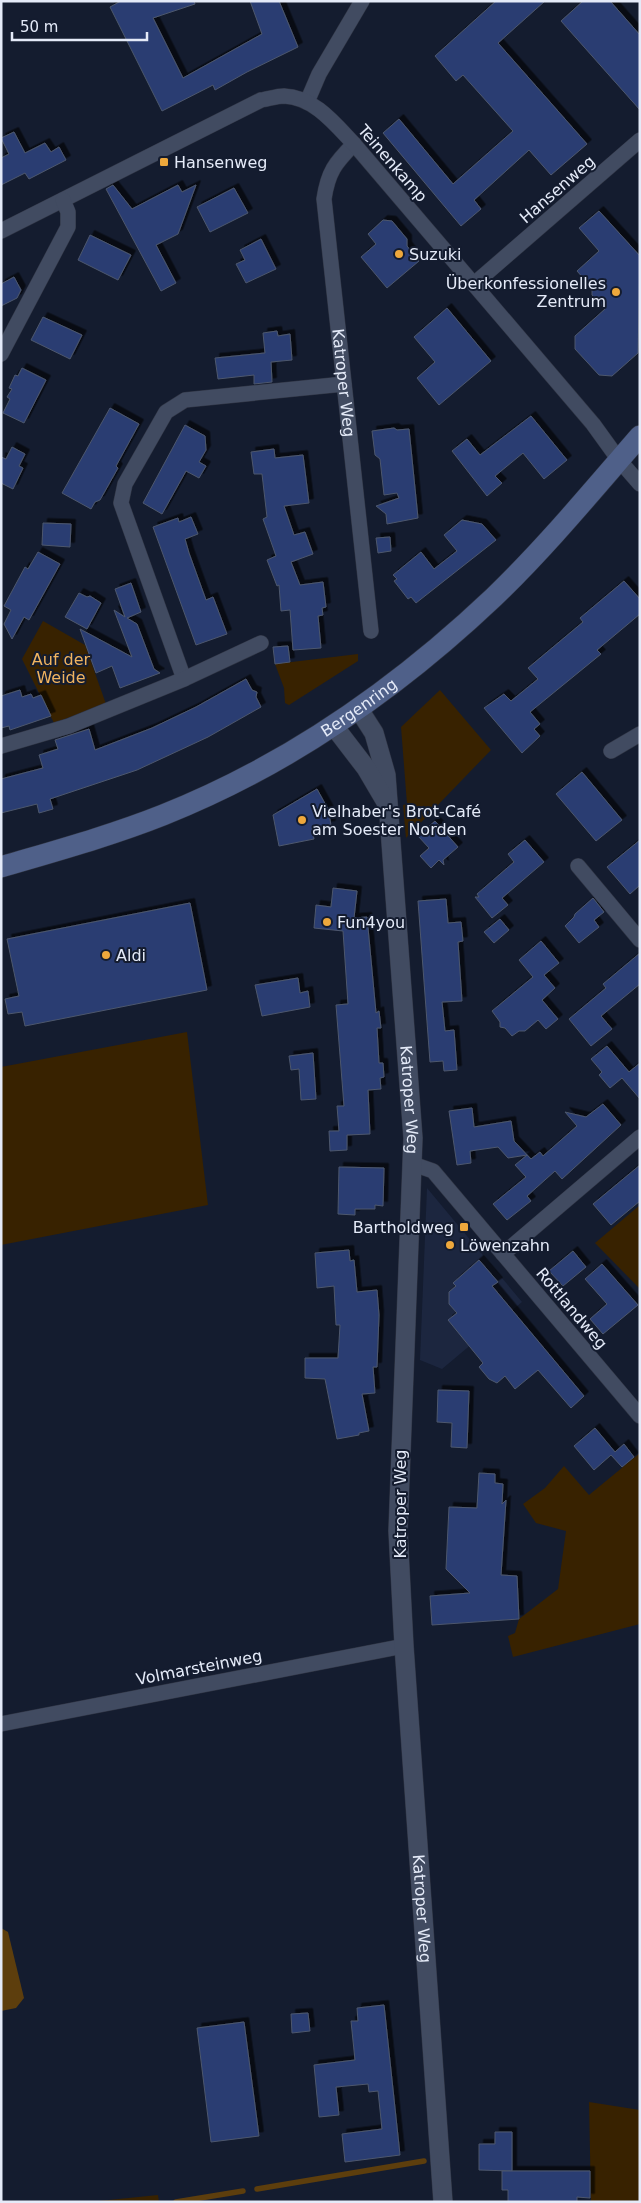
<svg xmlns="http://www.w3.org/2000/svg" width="641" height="2203" viewBox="0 0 641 2203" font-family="'DejaVu Sans',sans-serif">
  <defs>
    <filter id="shadow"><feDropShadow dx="4.5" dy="-4.5" stdDeviation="0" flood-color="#0009"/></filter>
  </defs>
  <rect width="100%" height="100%" fill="#141c2f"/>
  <polygon fill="#1c263f" points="427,1188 522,1302 442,1369 420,1360"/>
  <g fill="#382200">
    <polygon points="43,621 85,645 106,704 54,723 22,659"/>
    <polygon points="358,654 358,661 289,705 285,703 284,688 275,664"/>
    <polygon points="440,690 491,750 406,838 403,805 407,804 401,727"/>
    <polygon points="187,1032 208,1205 1,1245 1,1067"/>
    <polygon points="640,1205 640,1289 595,1243"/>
    <polygon points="640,1453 640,1624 513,1657 508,1636 515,1633 519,1619 558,1589 566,1531 536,1523 523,1504 545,1488 564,1466 589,1495"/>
    <polygon points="589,2102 640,2110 640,2202 591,2202"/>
    <polygon points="158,2195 159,2202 89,2202"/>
  </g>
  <polygon fill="#5d3e0d" points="1,1928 8,1932 24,1998 16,2008 1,2011"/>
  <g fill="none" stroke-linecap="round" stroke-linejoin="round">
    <g stroke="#5d3e0d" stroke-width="5.5">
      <polyline points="257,2189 424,2161"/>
      <polyline points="176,2202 243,2191"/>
    </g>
  </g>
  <g fill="#293d72" stroke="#4d576d" filter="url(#shadow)">
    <polygon points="121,1 194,1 195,4 153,18 183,78 262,34 250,1 279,1 298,47 247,72 215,90 213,85 162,111 110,7"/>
    <polygon points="496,1 545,1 498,43 587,144 551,175 529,150 474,200 481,209 461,226 383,133 399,119 453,184 513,131 463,75 456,81 435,56"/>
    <polygon points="583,1 610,1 640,35 640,110 561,21"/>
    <polygon points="14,132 25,153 45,143 51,152 59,147 66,160 29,179 25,173 1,185 1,158 9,154 1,138"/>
    <polygon points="113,185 132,209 178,185 182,192 196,185 178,234 156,245 176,283 161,291 106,189"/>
    <polygon points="234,188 248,213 210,232 197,207"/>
    <polygon points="599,211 640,256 638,353 612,376 599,375 575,349 575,336 605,309 592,295 592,288 577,271 599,251 579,228"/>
    <polygon points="383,220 392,221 407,239 407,246 419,261 387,288 361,257 376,244 368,234"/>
    <polygon points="90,235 131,255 118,280 78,260"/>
    <polygon points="261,239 276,269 246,283 236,264 245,260 240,250"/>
    <polygon points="14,277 21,290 17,298 1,306 1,284"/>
    <polygon points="447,308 491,361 439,405 417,378 435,362 414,337"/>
    <polygon points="43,317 82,335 70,359 31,340"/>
    <polygon points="277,331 278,336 290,334 292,360 271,362 272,382 254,384 254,375 218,379 215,358 265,353 263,333"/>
    <polygon points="22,368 46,380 24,423 3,413 10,399 7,397 12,389 9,388 15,375 18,376"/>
    <polygon points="110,408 139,424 116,466 118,468 100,500 95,502 91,509 62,493"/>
    <polygon points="531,416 567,460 544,479 523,453 495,476 502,483 487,496 452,451 467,439 480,455"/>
    <polygon points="185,425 205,436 206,450 199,462 206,466 199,478 186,471 162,514 143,503"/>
    <polygon points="394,428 397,430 409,429 418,518 387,524 386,514 376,506 399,498 397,493 384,495 380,459 375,455 372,431"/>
    <polygon points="12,447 25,454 19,466 23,468 13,489 1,483 1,457 6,459"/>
    <polygon points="274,449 275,458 303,455 309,503 284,506 294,535 305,532 313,554 291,562 300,585 323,582 326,607 322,608 323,615 318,616 321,648 293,650 290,610 281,611 279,585 277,586 267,560 276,556 263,519 267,517 262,474 254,474 251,452"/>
    <polygon points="191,517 198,534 185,539 189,553 206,600 213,597 227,634 196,645 153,527 178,518 179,522"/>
    <polygon points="462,520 482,524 496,540 416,603 411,597 408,599 394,581 397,579 393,575 421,552 434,569 457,551 444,535"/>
    <polygon points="43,523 71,524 70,547 42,545"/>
    <polygon points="390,537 391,551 378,553 376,538"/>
    <polygon points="38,552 60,564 29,620 24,617 12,639 4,624 11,610 4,606 25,567 28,569"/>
    <polygon points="624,581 640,599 640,614 597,650 601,654 530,712 540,724 534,729 540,736 522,753 484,708 504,694 511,701 538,679 528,668 583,622 580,618"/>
    <polygon points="131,583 141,612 127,618 137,624 154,669 160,673 120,688 112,666 96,673 80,629 132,657 114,610 125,617 115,589"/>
    <polygon points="79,593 87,597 90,596 101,603 87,629 65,617"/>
    <polygon points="288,646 290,662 275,664 273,647"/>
    <polygon points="246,679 252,690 257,692 256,697 261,707 208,737 137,770 50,799 53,809 39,813 37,804 1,813 1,779 43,768 39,755 58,749 55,740 89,729 95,750 152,728 196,707"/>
    <polygon points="20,690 22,697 31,694 33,698 41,695 51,716 10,730 9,726 1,728 1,696"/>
    <polygon points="582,772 622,820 596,841 556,794"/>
    <polygon points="317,789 328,809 331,825 312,828 314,839 279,846 273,815"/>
    <polygon points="435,821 458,847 443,860 444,865 439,860 431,868 420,856 429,848 418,836"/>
    <polygon points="525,840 544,862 502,898 508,905 492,918 475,897 479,897 477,894 514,862 508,854"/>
    <polygon points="640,840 640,885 630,894 607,867"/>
    <polygon points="333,888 357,891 354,918 367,917 376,1013 379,1011 381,1028 377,1028 379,1063 383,1063 384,1077 380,1078 381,1089 368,1090 370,1134 347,1135 347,1150 330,1151 329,1131 339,1131 337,1106 344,1106 336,1005 348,1004 343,931 314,928 316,905 331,907"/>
    <polygon points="593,898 604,912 594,920 599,927 579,943 565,926 574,917 575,914"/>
    <polygon points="446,899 448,923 461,922 463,941 458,942 462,1001 442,1002 445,1031 454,1030 457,1070 444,1071 443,1061 430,1062 418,901"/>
    <polygon points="190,903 207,990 25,1026 22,1012 8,1014 5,999 19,996 7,939"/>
    <polygon points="500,919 509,930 494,943 484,932"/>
    <polygon points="541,941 559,963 544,975 555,988 542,1000 558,1019 546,1029 538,1020 525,1031 519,1031 512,1036 505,1028 500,1027 500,1022 492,1011 533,977 519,960"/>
    <polygon points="640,953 640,984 601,1016 612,1029 591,1046 569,1019 606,988 603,984"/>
    <polygon points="298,978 300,993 308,991 310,1007 262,1016 255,985"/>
    <polygon points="607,1046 629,1072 640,1063 640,1099 622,1078 610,1088 599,1075 602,1072 591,1059"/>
    <polygon points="313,1053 316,1099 301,1100 299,1069 291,1070 289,1056"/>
    <polygon points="603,1104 621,1125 562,1179 555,1171 527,1196 531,1201 507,1220 493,1204 526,1177 515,1165 527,1155 508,1158 498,1147 470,1151 471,1163 457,1165 449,1111 472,1108 474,1127 511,1121 514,1141 531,1159 540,1152 543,1156 577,1126 565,1112 586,1117"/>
    <polygon points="640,1165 640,1201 611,1225 593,1204"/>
    <polygon points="339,1167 384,1168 383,1206 375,1205 375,1209 355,1209 355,1215 338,1214"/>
    <polygon points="349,1250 350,1261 354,1260 357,1292 377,1290 379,1315 377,1367 373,1367 375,1393 362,1394 369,1431 359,1433 359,1435 337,1439 325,1379 305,1378 305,1358 338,1358 340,1325 336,1325 334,1286 317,1288 315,1253"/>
    <polygon points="573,1251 586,1267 563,1286 549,1271"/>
    <polygon points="479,1260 498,1282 492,1286 584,1396 571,1408 538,1370 515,1389 505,1376 497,1383 489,1379 479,1367 483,1363 448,1320 457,1313 449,1304 449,1292 456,1286 453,1283"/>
    <polygon points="602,1264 638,1305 603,1334 590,1319 607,1304 585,1279"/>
    <polygon points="438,1390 469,1391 467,1448 451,1447 452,1423 437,1422"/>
    <polygon points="595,1428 615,1452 624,1444 634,1457 622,1467 611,1455 594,1470 574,1446"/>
    <polygon points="479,1473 495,1474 495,1483 503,1484 502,1504 506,1500 501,1575 517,1576 519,1619 432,1625 430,1596 470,1593 446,1569 449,1507 477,1508"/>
    <polygon points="384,2005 400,2155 345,2162 342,2134 382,2129 378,2091 369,2092 368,2084 336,2087 339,2115 319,2117 314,2065 355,2060 351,2021 358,2021 357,2008"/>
    <polygon points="308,2013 310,2031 292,2033 291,2014"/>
    <polygon points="244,2022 259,2136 211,2142 197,2028"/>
    <polygon points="495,2132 512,2132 512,2171 479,2170 479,2144 495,2144"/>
    <polygon points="502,2171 590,2171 590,2198 577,2197 577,2202 508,2202 508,2190 502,2190"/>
  </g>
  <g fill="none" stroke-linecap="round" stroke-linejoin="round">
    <defs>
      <g id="minor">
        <polyline points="307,102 319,74 362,1"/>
        <path id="s1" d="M354,144C335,163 328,172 324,199L371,631"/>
        <path d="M1,231L261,100C268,99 277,96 284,96C314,97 335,124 354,144L593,424L619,460L640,484"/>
        <polyline points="474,284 640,140"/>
        <polyline points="1,354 68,227 68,212 63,200"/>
        <polyline points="184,679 121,503 125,484 166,412 185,400 344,384"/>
        <polyline points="1,746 69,726 184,679 261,643"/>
        <polyline points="611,751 640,734"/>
        <polyline points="578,866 640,940"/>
        <polyline points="413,1164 433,1171 640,1416"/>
        <polyline points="503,1254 640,1137"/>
        <polyline points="1,1724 404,1646"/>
      </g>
      <g id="tertiary">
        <path id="s2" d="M358,708L374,733L386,775L413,1138L398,1531L404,1646L443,2202"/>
        <polyline points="333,725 366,768 386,802"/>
      </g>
      <g id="secondary">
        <path id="s3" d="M1,867C55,851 110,836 163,815C286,766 398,688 494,597C546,547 592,491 640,436"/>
      </g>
    </defs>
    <use href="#minor" stroke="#2f3443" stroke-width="16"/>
    <use href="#tertiary" stroke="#2f3443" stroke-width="20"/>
    <use href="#secondary" stroke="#2f3443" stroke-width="22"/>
    <use href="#minor" stroke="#414b61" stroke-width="15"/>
    <use href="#tertiary" stroke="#414b61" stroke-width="19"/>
    <use href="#secondary" stroke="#4f6089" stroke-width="21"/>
  </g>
  <g fill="#eea83c" stroke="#141c2f" stroke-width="2">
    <rect x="159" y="157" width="10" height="10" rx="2.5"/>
    <circle cx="399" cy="254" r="5"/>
    <circle cx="616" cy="292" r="5"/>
    <circle cx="302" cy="820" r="5"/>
    <circle cx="327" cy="922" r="5"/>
    <circle cx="106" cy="955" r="5"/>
    <rect x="459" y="1222" width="10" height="10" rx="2.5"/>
    <circle cx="450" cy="1245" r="5"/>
  </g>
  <g text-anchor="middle" stroke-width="4" stroke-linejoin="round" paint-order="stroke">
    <g font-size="16" fill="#e4eaf8" stroke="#141c2f" text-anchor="start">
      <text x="174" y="168">Hansenweg</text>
      <text x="409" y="260">Suzuki</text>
      <text x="606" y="289" text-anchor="end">Überkonfessionelles<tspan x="606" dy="18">Zentrum</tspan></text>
      <text x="312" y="817">Vielhaber's Brot-Café<tspan x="312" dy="18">am Soester Norden</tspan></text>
      <text x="337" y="928">Fun4you</text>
      <text x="116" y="961">Aldi</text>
      <text x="454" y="1233" text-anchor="end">Bartholdweg</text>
      <text x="460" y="1251">Löwenzahn</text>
    </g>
    <g font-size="16" fill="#e4eaf8" stroke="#141c2f">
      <text transform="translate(393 163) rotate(49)" y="6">Teinenkamp</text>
      <text transform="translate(557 189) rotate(-41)" y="6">Hansenweg</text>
      <text dy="6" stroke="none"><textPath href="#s1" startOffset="249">Katroper Weg</textPath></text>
      <text dy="6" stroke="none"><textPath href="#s3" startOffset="394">Bergenring</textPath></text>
      <text dy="6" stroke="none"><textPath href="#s2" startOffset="399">Katroper Weg</textPath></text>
      <text transform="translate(572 1308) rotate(50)" y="6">Rottlandweg</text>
      <text transform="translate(400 1504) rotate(-90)" y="6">Katroper Weg</text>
      <text transform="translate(199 1667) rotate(-11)" y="6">Volmarsteinweg</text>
      <text dy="6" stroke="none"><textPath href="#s2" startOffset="1209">Katroper Weg</textPath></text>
    </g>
    <g font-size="16" fill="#f1b45f" stroke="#141c2f">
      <text x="61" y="665">Auf der<tspan x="61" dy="18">Weide</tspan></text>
    </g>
  </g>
  <rect width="641" height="2203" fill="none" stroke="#e4eaf8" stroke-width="5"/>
  <path d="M12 32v8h135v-8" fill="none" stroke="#e4eaf8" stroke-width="2.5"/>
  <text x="20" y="32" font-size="15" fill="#e4eaf8" stroke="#141c2f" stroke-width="4" paint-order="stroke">50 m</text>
</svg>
